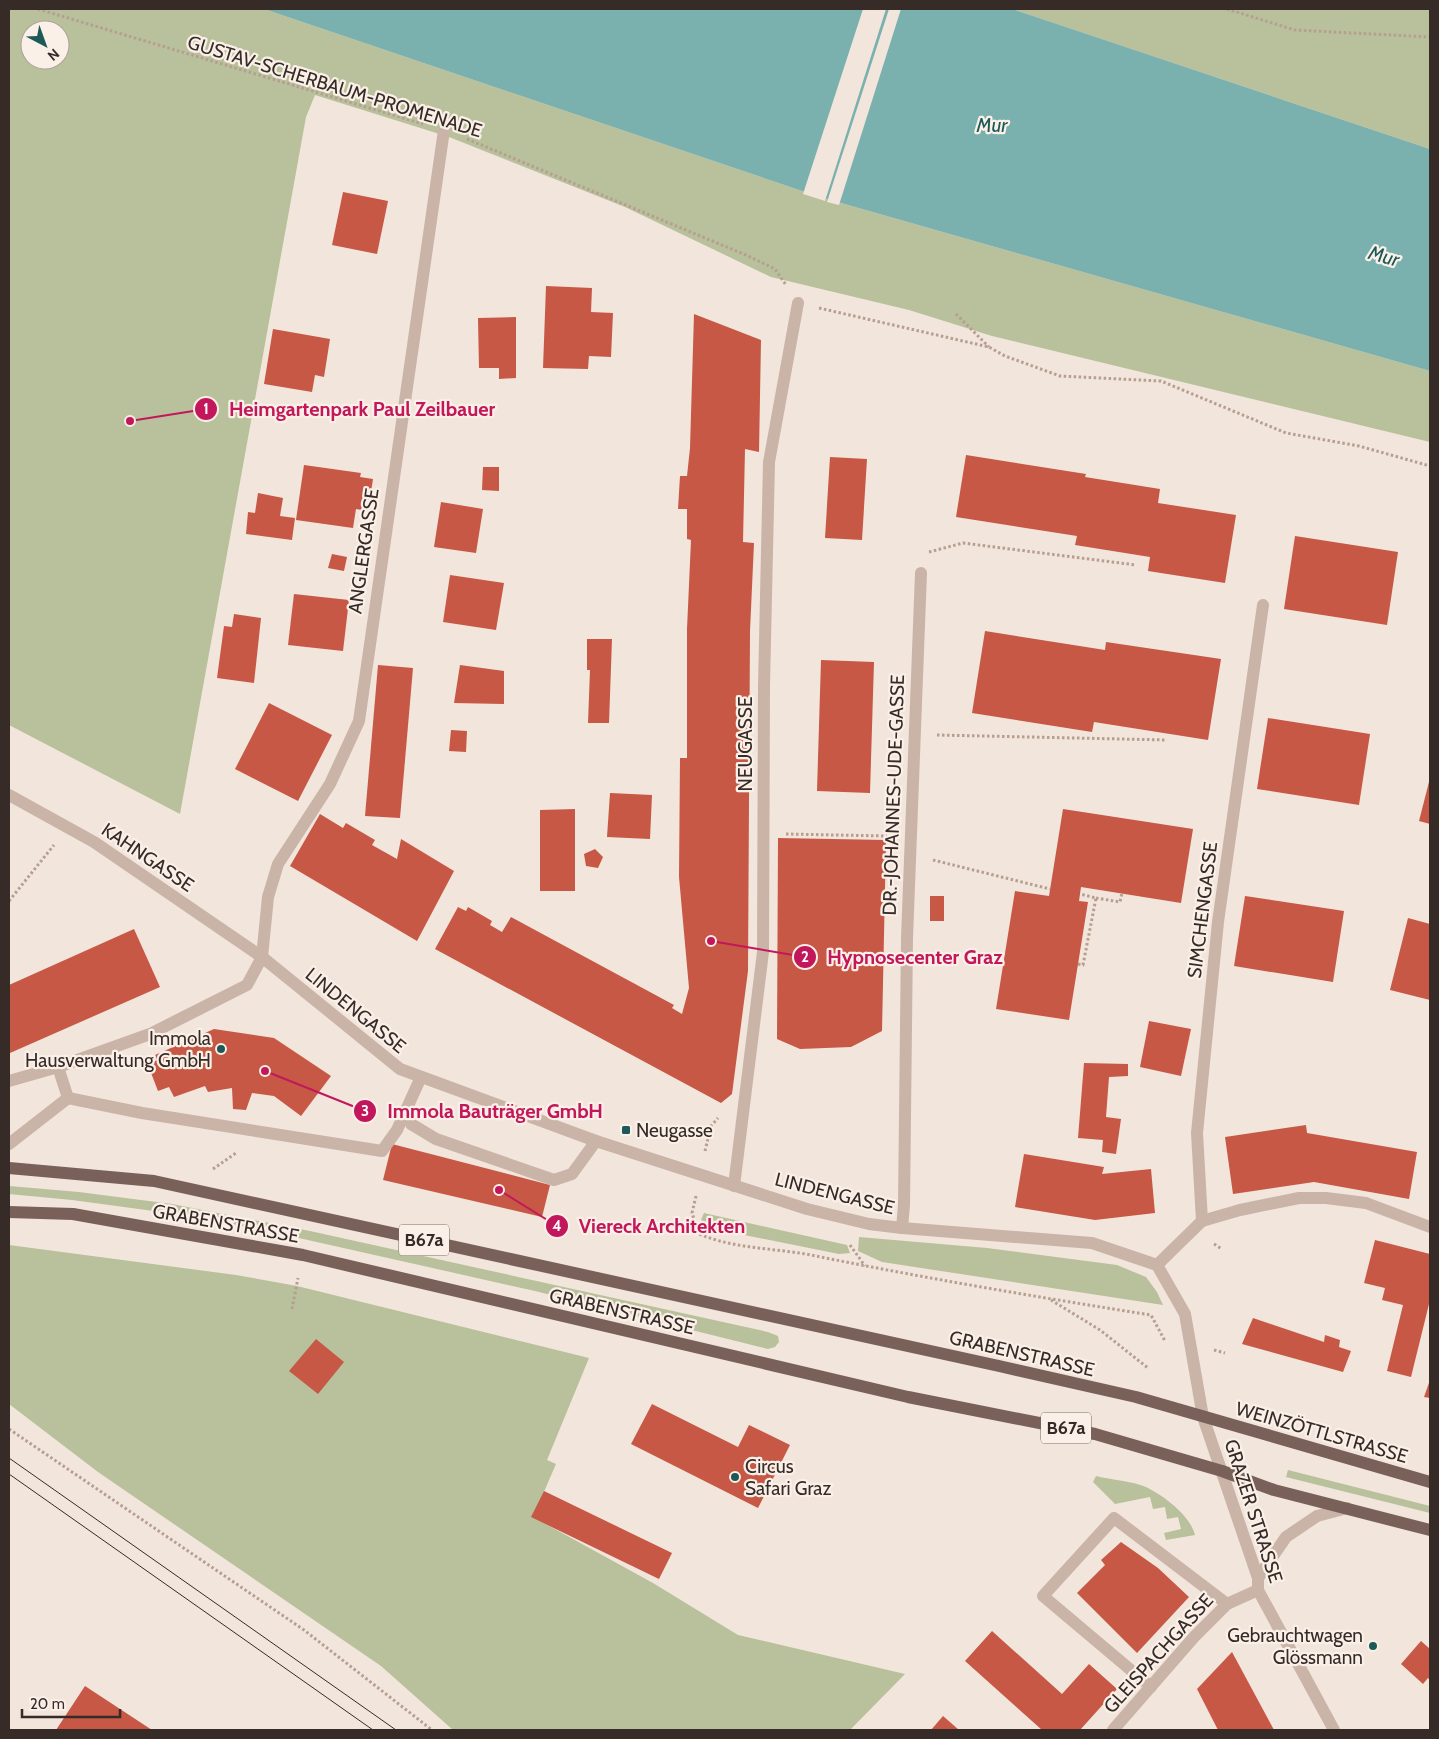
<svg xmlns="http://www.w3.org/2000/svg" width="1439" height="1739" viewBox="0 0 1439 1739" font-family="Cabin,sans-serif">
  <rect width="100%" height="100%" fill="#f2e5db"/>
  <g fill="#b8c19b" fill-rule="evenodd">
    <path d="M9,9H264L820,197L1430,371V442L992,336L909,310L771,277L625,207L449,137L315,95L306,117L180,814L9,725ZM30,30H60V60H30Z"/>
    <polygon points="1012,9 1430,9 1430,149"/>
    <polygon points="9,1186 79,1192 172,1204 310,1231 768,1332 778,1336 779,1342 775,1347 768,1349 535,1291 281,1234 198,1217 72,1200 9,1194"/>
    <polygon points="704,1213 847,1245 850,1253 839,1254 715,1229 701,1220"/>
    <polygon points="859,1237 987,1248 1117,1265 1146,1277 1157,1292 1163,1305 882,1262 858,1251"/>
    <polygon points="9,1245 236,1275 297,1286 589,1358 547,1460 556,1464 533,1517 653,1583 738,1635 905,1674 850,1730 453,1730 381,1666 98,1472 9,1404"/>
    <polygon points="1288,1470 1430,1506 1430,1513 1286,1477"/>
    <path d="M1096,1476C1112,1480 1132,1481 1146,1487C1164,1496 1190,1515 1195,1535L1166,1540L1164,1533L1181,1529L1178,1517L1167,1519L1165,1507L1153,1509L1150,1497L1115,1504L1093,1482Z"/>
  </g>
  <polygon fill="#7ab0ad" points="264,9 1012,9 1430,149 1430,371 820,197"/>
  <g fill="#f2e5db">
    <polygon points="863,9 886,9 825,201 803,194"/>
    <polygon points="889,9 901,9 839,205 827,202"/>
  </g>
  <g fill="#c75845">
    <polygon points="343,192 388,201 377,254 332,245"/>
    <polygon points="546,286 592,288 591,312 613,313 611,357 589,356 588,369 543,368"/>
    <polygon points="694,314 761,340 759,452 745,449 743,542 754,543 750,631 748,971 732,1094 721,1103 435,949 458,907 466,911 468,907 492,921 490,925 502,932 511,917 674,1005 672,1008 682,1014 689,988 679,877 680,758 687,758 687,629 691,540 687,539 687,509 678,509 680,476 687,476 690,448"/>
    <polygon points="516,317 516,378 499,379 499,368 479,368 478,318"/>
    <polygon points="273,329 330,339 324,377 315,375 312,392 264,384"/>
    <polygon points="966,455 1086,474 1085,477 1160,489 1158,503 1236,515 1225,583 1148,571 1150,557 1075,545 1077,536 956,517"/>
    <polygon points="830,457 867,459 862,540 825,538"/>
    <polygon points="304,465 361,473 360,477 373,479 368,511 356,509 353,528 296,520"/>
    <polygon points="483,467 499,467 499,491 482,490"/>
    <polygon points="258,493 283,498 280,516 295,518 292,540 246,534 248,512 255,513"/>
    <polygon points="441,502 483,509 476,553 434,547"/>
    <polygon points="1295,536 1398,552 1387,625 1284,609"/>
    <polygon points="332,554 347,557 344,571 328,568"/>
    <polygon points="450,575 504,583 496,630 443,622"/>
    <polygon points="294,594 349,600 343,651 288,645"/>
    <polygon points="234,614 261,618 254,683 217,678 224,626 232,627"/>
    <polygon points="985,631 1105,650 1106,642 1221,659 1208,740 1094,722 1092,732 972,713"/>
    <polygon points="587,639 612,639 609,723 588,723 590,670 587,670"/>
    <polygon points="821,660 874,662 870,793 817,791"/>
    <polygon points="378,665 413,668 400,818 365,816"/>
    <polygon points="460,665 504,671 504,704 454,703"/>
    <polygon points="269,703 332,735 298,801 235,769"/>
    <polygon points="1268,718 1370,734 1359,805 1257,789"/>
    <polygon points="451,730 467,731 466,752 449,751"/>
    <polygon points="1430,778 1430,824 1419,821"/>
    <polygon points="610,793 652,795 650,839 607,837"/>
    <polygon points="575,809 575,891 540,891 540,810"/>
    <polygon points="1063,809 1193,829 1181,903 1081,887 1079,901 1088,902 1069,1020 996,1009 1015,891 1049,896"/>
    <polygon points="320,814 343,828 346,823 375,840 372,845 397,859 401,839 454,871 417,941 290,866"/>
    <polygon points="778,838 886,840 882,1031 851,1047 800,1049 777,1039"/>
    <polygon points="595,849 603,857 598,868 586,866 584,854"/>
    <rect x="930" y="896" width="14" height="25"/>
    <polygon points="1245,896 1344,911 1333,982 1234,966"/>
    <polygon points="1408,918 1430,924 1430,1000 1390,990"/>
    <polygon points="134,929 160,987 10,1053 9,985"/>
    <polygon points="1149,1021 1191,1029 1181,1076 1140,1067"/>
    <polygon points="214,1029 274,1038 331,1076 301,1116 274,1096 252,1093 246,1110 233,1109 232,1088 208,1092 205,1086 174,1097 169,1087 158,1091 148,1065 157,1060 155,1055"/>
    <polygon points="1084,1063 1128,1064 1128,1076 1109,1077 1106,1117 1121,1119 1116,1154 1102,1152 1103,1140 1078,1138"/>
    <polygon points="1306,1125 1307,1133 1417,1152 1409,1199 1314,1182 1233,1194 1225,1137"/>
    <polygon points="392,1144 550,1185 542,1217 383,1180"/>
    <polygon points="1024,1154 1104,1167 1102,1174 1151,1169 1155,1213 1095,1220 1015,1207"/>
    <polygon points="1375,1240 1430,1254 1430,1300 1411,1377 1387,1371 1403,1305 1382,1300 1385,1288 1364,1283"/>
    <polygon points="1253,1318 1324,1342 1325,1335 1340,1340 1339,1347 1351,1351 1343,1372 1242,1344"/>
    <polygon points="316,1339 344,1362 318,1394 289,1371"/>
    <polygon points="1430,1380 1430,1398 1424,1397"/>
    <polygon points="652,1404 738,1447 749,1425 790,1445 758,1508 631,1444"/>
    <polygon points="544,1491 672,1553 659,1579 531,1517"/>
    <polygon points="1121,1542 1158,1568 1189,1597 1137,1653 1077,1593 1105,1565 1101,1560"/>
    <polygon points="992,1631 1062,1694 1089,1664 1117,1689 1080,1730 1042,1730 965,1661"/>
    <polygon points="1421,1641 1430,1649 1430,1680 1428,1678 1423,1684 1401,1664"/>
    <polygon points="1232,1652 1274,1730 1218,1730 1197,1689"/>
    <polygon points="85,1686 152,1730 56,1730"/>
    <polygon points="943,1716 959,1730 931,1730"/>
  </g>
  <g fill="none" stroke-linecap="round" stroke-linejoin="round">
    <g stroke="#b69e91" stroke-width="3" stroke-dasharray="2.5 2.5" stroke-linecap="butt">
      <polyline points="38,9 423,124"/>
      <polyline points="1227,9 1295,30 1430,37"/>
      <polyline points="467,139 746,255 775,269 786,285"/>
      <polyline points="819,308 989,347 1005,356 1060,376 1161,381 1286,433 1359,446 1430,466"/>
      <polyline points="956,314 989,347"/>
      <polyline points="929,552 963,543 1136,565"/>
      <polyline points="937,735 1167,740"/>
      <polyline points="786,834 887,836"/>
      <polyline points="933,860 1050,889"/>
      <polyline points="1096,898 1120,902 1122,893"/>
      <polyline points="9,901 54,845"/>
      <polyline points="1078,964 1083,965 1096,898 1080,894"/>
      <polyline points="705,1151 711,1126 718,1118"/>
      <polyline points="213,1169 236,1153"/>
      <path d="M696,1196L692,1213L699,1234C735,1249 774,1248 811,1255C924,1278 1037,1297 1151,1315L1165,1341"/>
      <polyline points="1214,1244 1222,1249"/>
      <polyline points="850,1245 865,1266"/>
      <polyline points="1051,1300 1100,1330 1148,1368"/>
      <polyline points="292,1309 298,1278"/>
      <polyline points="1214,1350 1225,1353"/>
      <polyline points="9,1429 304,1630 432,1730"/>
    </g>
    <g stroke="#cab4a7" stroke-width="12">
      <polyline points="58,1067 68,1098 142,1113 382,1151 397,1130 421,1077"/>
      <polyline points="407,1111 411,1124 436,1139 554,1180 572,1174 596,1141"/>
      <polyline points="9,1144 68,1098"/>
      <polyline points="1151,1687 1043,1596 1114,1518 1227,1604"/>
    </g>
    <g stroke="#cab4a7" stroke-width="12">
      <polyline points="9,795 94,842 262,957 400,1069 596,1141 807,1209 869,1224 902,1228 1092,1243 1157,1265"/>
      <polyline points="9,1081 58,1067 150,1034 247,985 262,957 268,897 278,864 330,784 359,721 444,130"/>
      <polyline points="734,1186 763,952 764,686 769,462 798,303"/>
      <polyline points="1202,1221 1197,1133 1218,922 1263,605"/>
      <polyline points="902,1228 904,1205 907,938 921,573"/>
      <polyline points="1157,1265 1202,1221 1240,1210 1299,1198 1326,1198 1366,1203 1430,1227"/>
      <polyline points="1157,1265 1185,1314 1203,1417"/>
      <polyline points="1113,1730 1194,1637 1227,1604 1258,1590"/>
    </g>
    <g stroke="#cab4a7" stroke-width="12">
      <polyline points="1203,1417 1258,1578 1258,1590 1334,1730"/>
      <polyline points="1258,1578 1286,1537 1317,1516 1347,1508"/>
    </g>
    <g stroke="#796059" stroke-width="12">
      <polyline points="9,1168 154,1181 999,1366 1136,1397 1430,1482"/>
      <polyline points="9,1212 73,1214 303,1255 908,1397 1095,1434 1222,1471 1274,1490 1430,1530"/>
    </g>
    <g stroke="#372b28" stroke-width="1">
      <polyline points="9,1458 396,1730"/>
      <polyline points="9,1474 373,1730"/>
    </g>
  </g>
  <g fill="#1d5957" stroke="#faf0e8" stroke-width="2">
    <circle cx="221" cy="1049" r="5"/>
    <rect x="621" y="1125" width="10" height="10" rx="2.5"/>
    <circle cx="735" cy="1477" r="5"/>
    <circle cx="1373" cy="1646" r="5"/>
  </g>
  <g text-anchor="middle" stroke-width="4.5" stroke-linejoin="round" paint-order="stroke">
    <g fill="#faf0e8" stroke="#726662" stroke-width="1">
      <rect x="399" y="1224.5" width="50" height="31" rx="4"/>
      <rect x="1041" y="1412.5" width="50" height="31" rx="4"/>
    </g>
    <g font-size="18" font-weight="bold" fill="#372b28">
      <text x="424" y="1246">B67a</text>
      <text x="1066" y="1434">B67a</text>
    </g>
    <g font-size="19" fill="#372b28" stroke="#faf0e8">
      <text transform="translate(335 86) rotate(17)" y="7">GUSTAV-SCHERBAUM-PROMENADE</text>
      <text transform="translate(363 551) rotate(-82)" y="7">ANGLERGASSE</text>
      <text transform="translate(745 744) rotate(-90)" y="7">NEUGASSE</text>
      <text transform="translate(893 795) rotate(-88)" y="7">DR.-JOHANNES-UDE-GASSE</text>
      <text transform="translate(148 857) rotate(34)" y="7">KAHNGASSE</text>
      <text transform="translate(1202 910) rotate(-83)" y="7">SIMCHENGASSE</text>
      <text transform="translate(356 1010) rotate(39)" y="7">LINDENGASSE</text>
      <text transform="translate(835 1193) rotate(14)" y="7">LINDENGASSE</text>
      <text transform="translate(226 1223) rotate(10)" y="7">GRABENSTRASSE</text>
      <text transform="translate(622 1311) rotate(13)" y="7">GRABENSTRASSE</text>
      <text transform="translate(1022 1353) rotate(13)" y="7">GRABENSTRASSE</text>
      <text transform="translate(1322 1432) rotate(16)" y="7">WEINZÖTTLSTRASSE</text>
      <text transform="translate(1254 1511) rotate(72)" y="7">GRAZER STRASSE</text>
      <text transform="translate(1158 1653) rotate(-48)" y="7">GLEISPACHGASSE</text>
    </g>
    <g font-size="19" fill="#372b28" stroke="#faf0e8" text-anchor="end">
      <text x="211" y="1045">Immola<tspan x="211" dy="22">Hausverwaltung GmbH</tspan></text>
      <text x="636" y="1137" text-anchor="start">Neugasse</text>
      <text x="745" y="1473" text-anchor="start">Circus<tspan x="745" dy="22">Safari Graz</tspan></text>
      <text x="1363" y="1642">Gebrauchtwagen<tspan x="1363" dy="22">Glössmann</tspan></text>
    </g>
    <g font-size="20" font-style="italic" fill="#1d5957" stroke="#faf0e8">
      <text x="992" y="132">Mur</text>
      <text transform="translate(1384 256) rotate(16)" y="7">Mur</text>
    </g>
  </g>
  <path fill="none" stroke="#c2185b" stroke-width="2" d="M130 421L206 409M711 941L805 957M265 1071L365 1111M499 1190L557 1226"/>
  <g fill="#c2185b" stroke="#faf0e8" stroke-width="2">
    <circle cx="130" cy="421" r="5"/>
    <circle cx="711" cy="941" r="5"/>
    <circle cx="265" cy="1071" r="5"/>
    <circle cx="499" cy="1190" r="5"/>
    <circle cx="206" cy="409" r="12"/>
    <circle cx="805" cy="957" r="12"/>
    <circle cx="365" cy="1111" r="12"/>
    <circle cx="557" cy="1226" r="12"/>
  </g>
  <g font-size="15" text-anchor="middle" font-weight="bold" fill="#fff">
    <text x="206" y="414">1</text>
    <text x="805" y="962">2</text>
    <text x="365" y="1116">3</text>
    <text x="557" y="1231">4</text>
  </g>
  <g font-size="20" text-anchor="middle" font-weight="bold" fill="#c2185b" stroke="#faf0e8" stroke-width="4.5" stroke-linejoin="round" paint-order="stroke">
    <text x="362" y="416">Heimgartenpark Paul Zeilbauer</text>
    <text x="915" y="964">Hypnosecenter Graz</text>
    <text x="495" y="1118">Immola Bauträger GmbH</text>
    <text x="662" y="1233">Viereck Architekten</text>
  </g>
  <rect width="1439" height="1739" fill="none" stroke="#372b28" stroke-width="20"/>
  <g transform="translate(45 45) rotate(139)"><circle r="24" fill="#faf0e8" stroke="#aca19b"/>
  <path d="M0-4L9 19L0 12L-9 19Z" fill="#1d5957"/>
  <text y="-8" font-size="14" font-weight="bold" text-anchor="middle" fill="#372b28">N</text>
  </g>
  <path d="M22 1709v8h98v-8" fill="none" stroke="#372b28" stroke-width="2.5"/>
  <text x="30" y="1709" font-size="15" fill="#372b28" stroke="#faf0e8" stroke-width="4" paint-order="stroke">20 m</text>
</svg>
